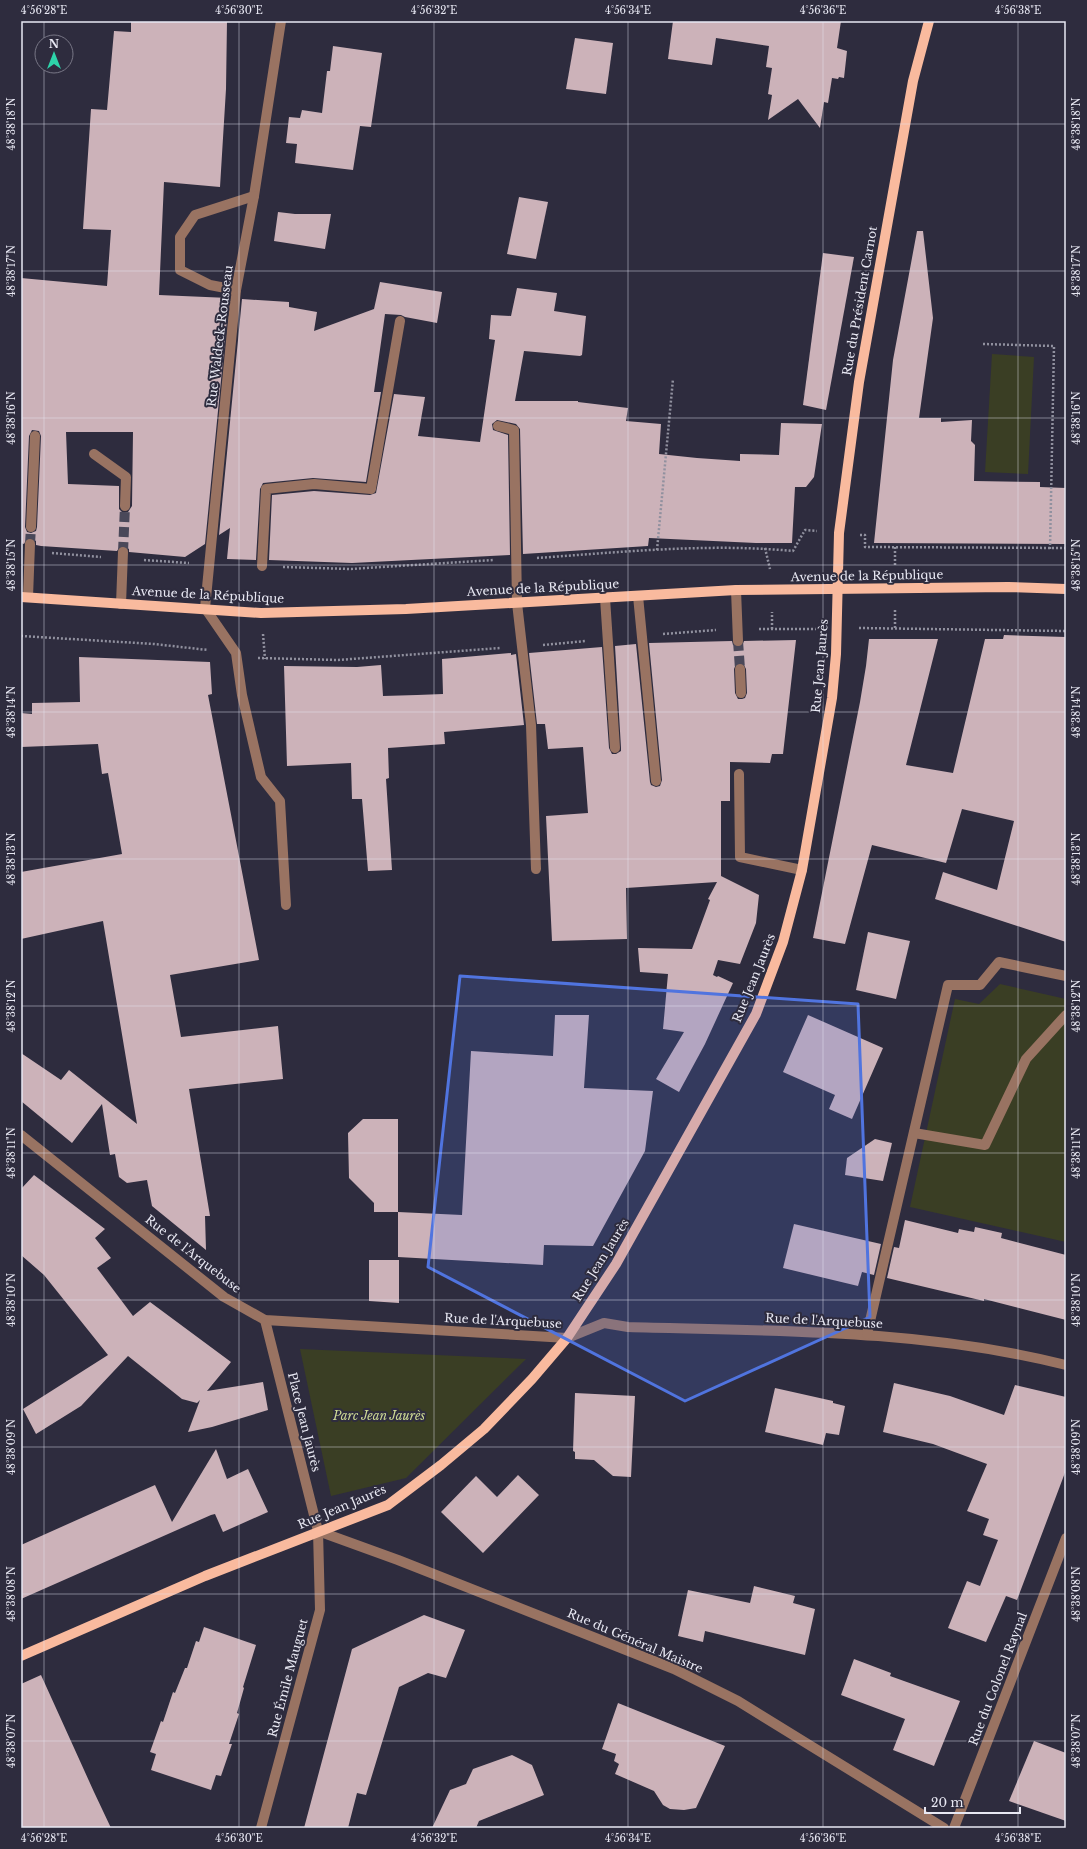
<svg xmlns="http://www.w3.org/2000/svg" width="1087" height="1849" viewBox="0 0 1087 1849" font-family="'Libre Baskerville',serif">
  <rect width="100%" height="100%" fill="#2e2c3e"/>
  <g fill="#3a3e24">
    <polygon points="992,354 1034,357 1028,474 985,472"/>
    <polygon points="1000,984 1066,999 1066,1242 910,1207 955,999 979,1004"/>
    <polygon points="300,1349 526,1359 406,1478 331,1496"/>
  </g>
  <g fill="#ccb2b9" fill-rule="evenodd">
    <path d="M131,21H227L226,89L220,187L164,182L159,295L229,298L205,544L185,557L129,552V549L124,546H120L117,551L41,546L36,545V541L31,538H27L24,544L21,543V278L107,286L111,230L83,229L91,109L107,110L114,31L131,32ZM32,430L39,431L41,436L37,527L36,531L31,533L27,532L25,527L29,436ZM66,432H133L132,506L128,512H122L119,509V486L68,484Z"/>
    <polygon points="673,21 841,21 837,48 847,51 844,78 839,77 838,79 832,78 828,103 824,102 820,128 798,99 768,120 772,95 768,94 772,68 766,67 769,46 716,38 712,65 668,59"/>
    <polygon points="575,38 613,43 606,94 566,89"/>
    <polygon points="333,46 382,53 371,127 360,126 353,170 295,163 297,144 286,143 289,117 300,118 302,110 322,113 327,71 330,71"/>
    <polygon points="519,197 548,202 536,259 507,254"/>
    <polygon points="278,212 295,214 331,214 325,249 274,241"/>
    <polygon points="917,231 923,231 933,318 919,418 941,418 941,422 972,420 971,441 975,445 974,481 1040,482 1040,487 1066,488 1066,544 874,543 893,360"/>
    <polygon points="823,253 854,257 826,410 803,405"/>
    <polygon points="380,282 442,292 437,323 405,317 401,315 385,314 374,392 381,392 366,482 313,478 263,483 260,489 256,560 227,559 230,528 219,535 242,299 289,302 289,307 317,312 314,331 374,309"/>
    <polygon points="517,288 557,293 554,311 586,316 582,355 580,356 524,351 515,401 578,401 578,402 628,408 626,421 661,424 659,454 697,458 740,461 740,454 779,455 781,423 822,424 814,477 806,487 795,487 792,543 756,543 649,538 648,546 523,554 520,429 516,424 497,420 492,424 493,430 508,435 510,555 352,563 269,560 272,495 314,491 370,495 376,493 394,394 425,397 418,436 480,442 495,340 489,339 491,315 511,316"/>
    <polygon points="1004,635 1066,637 1066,942 935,899 943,872 997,890 1014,821 962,809 946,863 872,845 845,944 813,938 860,702 866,666 869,639 938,639 906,765 953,773 985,639 1003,639"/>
    <path d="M796,640L783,754H772L770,763L730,762V801H721V876L759,895L756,923L740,964L718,960L713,975L717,977L718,976L733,983L705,1044L679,1092L656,1079L684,1032L663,1029L668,974L640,972L638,948L692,949L710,900L708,899L717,882L626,888L627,939L552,941L546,816L588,813L583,747L548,749L545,724H537L529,653L602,647L609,748L612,754H616L621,751V748L615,646L636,644L650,782L651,785L656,787L660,786L662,780L649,643L732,641L733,645L738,647L742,646L744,641ZM739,663H743L746,669L747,693L745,698L742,699H738L735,693L734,669L736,664Z"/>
    <polygon points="511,653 511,655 516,654 524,725 444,732 445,744 388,748 389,778 386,779 392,870 368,871 362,799 352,799 351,763 287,766 284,666 357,667 381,665 383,696 417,695 443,694 442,659"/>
    <polygon points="79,657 210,662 212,694 208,695 259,960 170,975 181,1037 278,1026 283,1079 189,1089 210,1216 205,1216 206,1250 152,1206 147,1180 127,1183 119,1177 115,1154 110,1155 102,1104 72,1143 21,1101 21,1053 61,1080 69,1070 137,1124 103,921 21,939 21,872 122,854 108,773 102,774 98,744 21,747 21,713 32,714 32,703 80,702"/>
    <polygon points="868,932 910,941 896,999 856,990"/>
    <polygon points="555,1015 589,1015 584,1088 653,1091 645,1151 593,1246 544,1245 543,1265 398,1257 398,1212 462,1215 471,1051 553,1056"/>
    <polygon points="808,1015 883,1048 852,1119 829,1109 835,1095 783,1072"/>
    <polygon points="363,1119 398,1119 398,1212 374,1212 374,1203 349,1178 348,1133"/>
    <polygon points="875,1139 892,1143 883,1181 845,1175 847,1158"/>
    <polygon points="34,1175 105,1229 95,1238 111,1258 97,1268 133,1316 150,1302 231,1362 207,1391 263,1382 268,1410 212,1427 188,1432 200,1400 197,1403 182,1399 128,1356 81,1406 36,1434 23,1409 108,1355 44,1275 21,1255 21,1189"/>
    <polygon points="905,1220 958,1233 959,1229 974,1232 975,1227 1002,1233 1001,1238 1066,1255 1066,1320 984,1299 984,1301 887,1278 894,1247 899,1248"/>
    <polygon points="794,1224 881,1244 874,1275 862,1272 858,1286 783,1268"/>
    <polygon points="369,1260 399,1260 399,1303 369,1301"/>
    <polygon points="894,1383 950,1396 1004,1415 1015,1385 1066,1397 1066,1470 1017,1600 1006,1596 986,1642 948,1628 967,1581 980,1586 998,1540 983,1535 989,1519 967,1511 987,1464 933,1444 883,1432"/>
    <polygon points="775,1388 833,1401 833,1403 845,1406 839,1435 826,1433 823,1445 765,1432"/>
    <polygon points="575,1393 635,1396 631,1477 613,1476 594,1460 575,1459 575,1452 573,1451"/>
    <polygon points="216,1449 227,1479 248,1469 268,1512 223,1532 215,1514 211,1515 21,1599 21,1545 155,1485 172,1522"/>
    <polygon points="518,1475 539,1495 483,1553 441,1512 476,1476 497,1497"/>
    <polygon points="754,1586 795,1596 793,1603 815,1609 805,1655 705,1631 703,1642 678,1636 688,1590 750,1603"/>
    <polygon points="424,1615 465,1630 446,1678 428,1673 399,1687 366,1795 357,1793 348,1828 304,1828 352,1649"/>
    <polygon points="204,1627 256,1645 243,1687 244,1688 237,1713 239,1714 229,1744 232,1744 221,1776 216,1775 211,1790 151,1770 156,1754 150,1752 161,1721 163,1722 173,1692 175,1693 185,1668 187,1668 196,1641 199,1642"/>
    <polygon points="854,1659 891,1673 890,1676 960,1701 934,1766 893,1750 905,1719 841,1695"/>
    <polygon points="41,1675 94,1792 111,1828 21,1828 21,1684"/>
    <polygon points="618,1703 725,1746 696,1808 684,1810 670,1809 663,1805 654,1791 615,1774 619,1764 614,1761 616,1754 602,1749"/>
    <polygon points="1034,1741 1066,1753 1066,1821 1009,1801"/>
    <polygon points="512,1755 532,1765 544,1795 479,1821 476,1828 432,1828 450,1790 466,1784 473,1769"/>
  </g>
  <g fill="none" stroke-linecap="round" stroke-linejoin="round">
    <g stroke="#4a4859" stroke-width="10" stroke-dasharray="10 5" stroke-linecap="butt">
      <polyline points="30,544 31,527"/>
      <polyline points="123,552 125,506"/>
      <polyline points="738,641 740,669"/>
    </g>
    <g stroke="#91919f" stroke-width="2.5" stroke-dasharray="2 2" stroke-linecap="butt">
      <polyline points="983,344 1054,346 1050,549"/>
      <polyline points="860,535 865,535 865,547 1066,548"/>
      <polyline points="895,547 895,567"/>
      <polyline points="765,548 770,569"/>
      <polyline points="657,550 673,379"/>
      <polyline points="52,553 101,557"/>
      <path d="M537,558C622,552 709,543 793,551L805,530L817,531"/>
      <polyline points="144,560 189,563"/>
      <polyline points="283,567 351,569 494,560"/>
      <polyline points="859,628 1066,631"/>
      <polyline points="895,628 895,610"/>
      <polyline points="759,629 816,629"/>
      <polyline points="772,629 772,612"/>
      <polyline points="263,634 265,659"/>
      <polyline points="663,634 716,630"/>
      <polyline points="21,636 154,644 208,650"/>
      <polyline points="543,645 586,641"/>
      <polyline points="258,658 338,660 500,648"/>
    </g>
    <g stroke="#997362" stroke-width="10">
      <polyline points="281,21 254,196 236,290 205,608 236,653 242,695 261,777 280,801 286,905"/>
      <polyline points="236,290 210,285 180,270 180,237 195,215 254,196"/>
      <polyline points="498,426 514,430 517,603 531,725 536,869"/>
      <polyline points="94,454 126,477 125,506"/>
      <polyline points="31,527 35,436"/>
      <polyline points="262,566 266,489 314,484 371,489 400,321"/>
      <polyline points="736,590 738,641"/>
      <polyline points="638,596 656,781"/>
      <polyline points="28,597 30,544"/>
      <polyline points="605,598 615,748"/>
      <polyline points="121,604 123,552"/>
      <polyline points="740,669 741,693"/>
      <polyline points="739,774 740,857 802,870"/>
      <polyline points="914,1133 985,1145 1026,1059 1066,1015"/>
      <path d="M21,1135L224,1297L265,1320L567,1338L604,1323L628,1327C774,1331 923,1329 1066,1365"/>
      <polyline points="867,1334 948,985 980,985 999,962 1066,976"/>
      <polyline points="318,1531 398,1560 674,1669 738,1701 944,1828"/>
      <polyline points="261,1828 320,1610 318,1531 265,1320"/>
      <polyline points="954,1828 1066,1538"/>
    </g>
    <g stroke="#f9ba9e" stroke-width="10">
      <polyline points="21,597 261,613 406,609 736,590 1008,587 1066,589"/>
      <polyline points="21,1656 205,1576 388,1505 441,1465 484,1429 532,1379 567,1338 616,1264 756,1014 783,942 802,870 832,698 836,654 839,533 859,382 913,81 929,21"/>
    </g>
  </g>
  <path fill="#5074df" fill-opacity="0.2" stroke="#5074df" stroke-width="3" stroke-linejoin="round" d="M460,976L858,1004L870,1317L685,1401L428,1267Z"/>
  <path fill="none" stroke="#e8e8f3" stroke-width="1" stroke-opacity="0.45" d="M44,21V42M239,21V1828M434,21V1828M628,21V1828M823,21V1828M1018,21V1828M44,66V1828M21,124H1066M21,271H1066M21,418H1066M21,565H1066M21,712H1066M21,859H1066M21,1006H1066M21,1153H1066M21,1300H1066M21,1447H1066M21,1594H1066M21,1741H1066"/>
  <g text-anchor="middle" stroke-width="4" stroke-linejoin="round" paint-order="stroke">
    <g font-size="12" fill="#e8e8f3" stroke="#2e2c3e">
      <text transform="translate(860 301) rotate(-80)" y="4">Rue du Président Carnot</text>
      <text transform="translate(220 336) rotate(-83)" y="4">Rue Waldeck-Rousseau</text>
      <text transform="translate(867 576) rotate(-1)" y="4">Avenue de la République</text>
      <text transform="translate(543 588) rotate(-3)" y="4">Avenue de la République</text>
      <text transform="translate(208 595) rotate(3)" y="4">Avenue de la République</text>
      <text transform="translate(820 666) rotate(-85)" y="4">Rue Jean Jaurès</text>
      <text transform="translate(754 978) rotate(-68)" y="4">Rue Jean Jaurès</text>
      <text transform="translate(193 1254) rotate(38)" y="4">Rue de l'Arquebuse</text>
      <text transform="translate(601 1260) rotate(-58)" y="4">Rue Jean Jaurès</text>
      <text transform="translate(503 1321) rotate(3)" y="4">Rue de l'Arquebuse</text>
      <text transform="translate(824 1321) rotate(3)" y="4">Rue de l'Arquebuse</text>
      <text transform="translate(304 1422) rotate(76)" y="4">Place Jean Jaurès</text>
      <text transform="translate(342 1507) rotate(-23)" y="4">Rue Jean Jaurès</text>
      <text transform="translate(635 1641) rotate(23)" y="4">Rue du Général Maistre</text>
      <text transform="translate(288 1678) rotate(-75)" y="4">Rue Émile Mauguet</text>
      <text transform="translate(998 1679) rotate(-69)" y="4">Rue du Colonel Raynal</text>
    </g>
    <g font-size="12" font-style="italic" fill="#ceda94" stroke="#2e2c3e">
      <text x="379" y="1420">Parc Jean Jaurès</text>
    </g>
  </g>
  <rect width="1087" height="1849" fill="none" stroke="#2e2c3e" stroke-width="44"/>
  <g transform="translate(54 54)"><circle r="19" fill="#2e2c3e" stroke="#787786"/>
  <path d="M0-3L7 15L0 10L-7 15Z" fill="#2ed4aa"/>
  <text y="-6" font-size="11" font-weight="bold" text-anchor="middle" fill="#e8e8f3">N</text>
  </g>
  <path d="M925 1807v6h95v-6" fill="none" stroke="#e8e8f3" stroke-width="2"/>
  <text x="931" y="1807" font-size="12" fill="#e8e8f3" stroke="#2e2c3e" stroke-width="3" paint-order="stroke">20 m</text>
  <rect x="22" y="22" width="1043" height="1805" fill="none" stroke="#e8e8f3" stroke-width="1.5"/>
  <g font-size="10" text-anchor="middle" fill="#e8e8f3">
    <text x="44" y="14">4°56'28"E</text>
    <text x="239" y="14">4°56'30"E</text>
    <text x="434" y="14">4°56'32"E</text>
    <text x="628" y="14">4°56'34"E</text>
    <text x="823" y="14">4°56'36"E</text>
    <text x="1018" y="14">4°56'38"E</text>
    <text transform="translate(11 124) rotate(-90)" y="4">48°38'18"N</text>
    <text transform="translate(1076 124) rotate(-90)" y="4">48°38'18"N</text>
    <text transform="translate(11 271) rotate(-90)" y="4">48°38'17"N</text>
    <text transform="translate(1076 271) rotate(-90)" y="4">48°38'17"N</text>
    <text transform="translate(11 418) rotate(-90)" y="4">48°38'16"N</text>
    <text transform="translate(1076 418) rotate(-90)" y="4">48°38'16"N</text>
    <text transform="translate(11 565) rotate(-90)" y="4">48°38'15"N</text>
    <text transform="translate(1076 565) rotate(-90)" y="4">48°38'15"N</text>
    <text transform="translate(11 712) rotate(-90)" y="4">48°38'14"N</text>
    <text transform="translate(1076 712) rotate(-90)" y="4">48°38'14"N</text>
    <text transform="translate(11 859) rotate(-90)" y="4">48°38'13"N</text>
    <text transform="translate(1076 859) rotate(-90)" y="4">48°38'13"N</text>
    <text transform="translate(11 1006) rotate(-90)" y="4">48°38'12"N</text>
    <text transform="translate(1076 1006) rotate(-90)" y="4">48°38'12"N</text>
    <text transform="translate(11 1153) rotate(-90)" y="4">48°38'11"N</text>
    <text transform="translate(1076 1153) rotate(-90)" y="4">48°38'11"N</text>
    <text transform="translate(11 1300) rotate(-90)" y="4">48°38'10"N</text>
    <text transform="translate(1076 1300) rotate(-90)" y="4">48°38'10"N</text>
    <text transform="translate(11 1447) rotate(-90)" y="4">48°38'09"N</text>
    <text transform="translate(1076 1447) rotate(-90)" y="4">48°38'09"N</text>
    <text transform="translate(11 1594) rotate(-90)" y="4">48°38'08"N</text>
    <text transform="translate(1076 1594) rotate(-90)" y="4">48°38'08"N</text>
    <text transform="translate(11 1741) rotate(-90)" y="4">48°38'07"N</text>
    <text transform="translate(1076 1741) rotate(-90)" y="4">48°38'07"N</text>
    <text x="44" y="1842">4°56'28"E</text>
    <text x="239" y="1842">4°56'30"E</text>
    <text x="434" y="1842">4°56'32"E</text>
    <text x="628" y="1842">4°56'34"E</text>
    <text x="823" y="1842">4°56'36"E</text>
    <text x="1018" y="1842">4°56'38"E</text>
  </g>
</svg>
